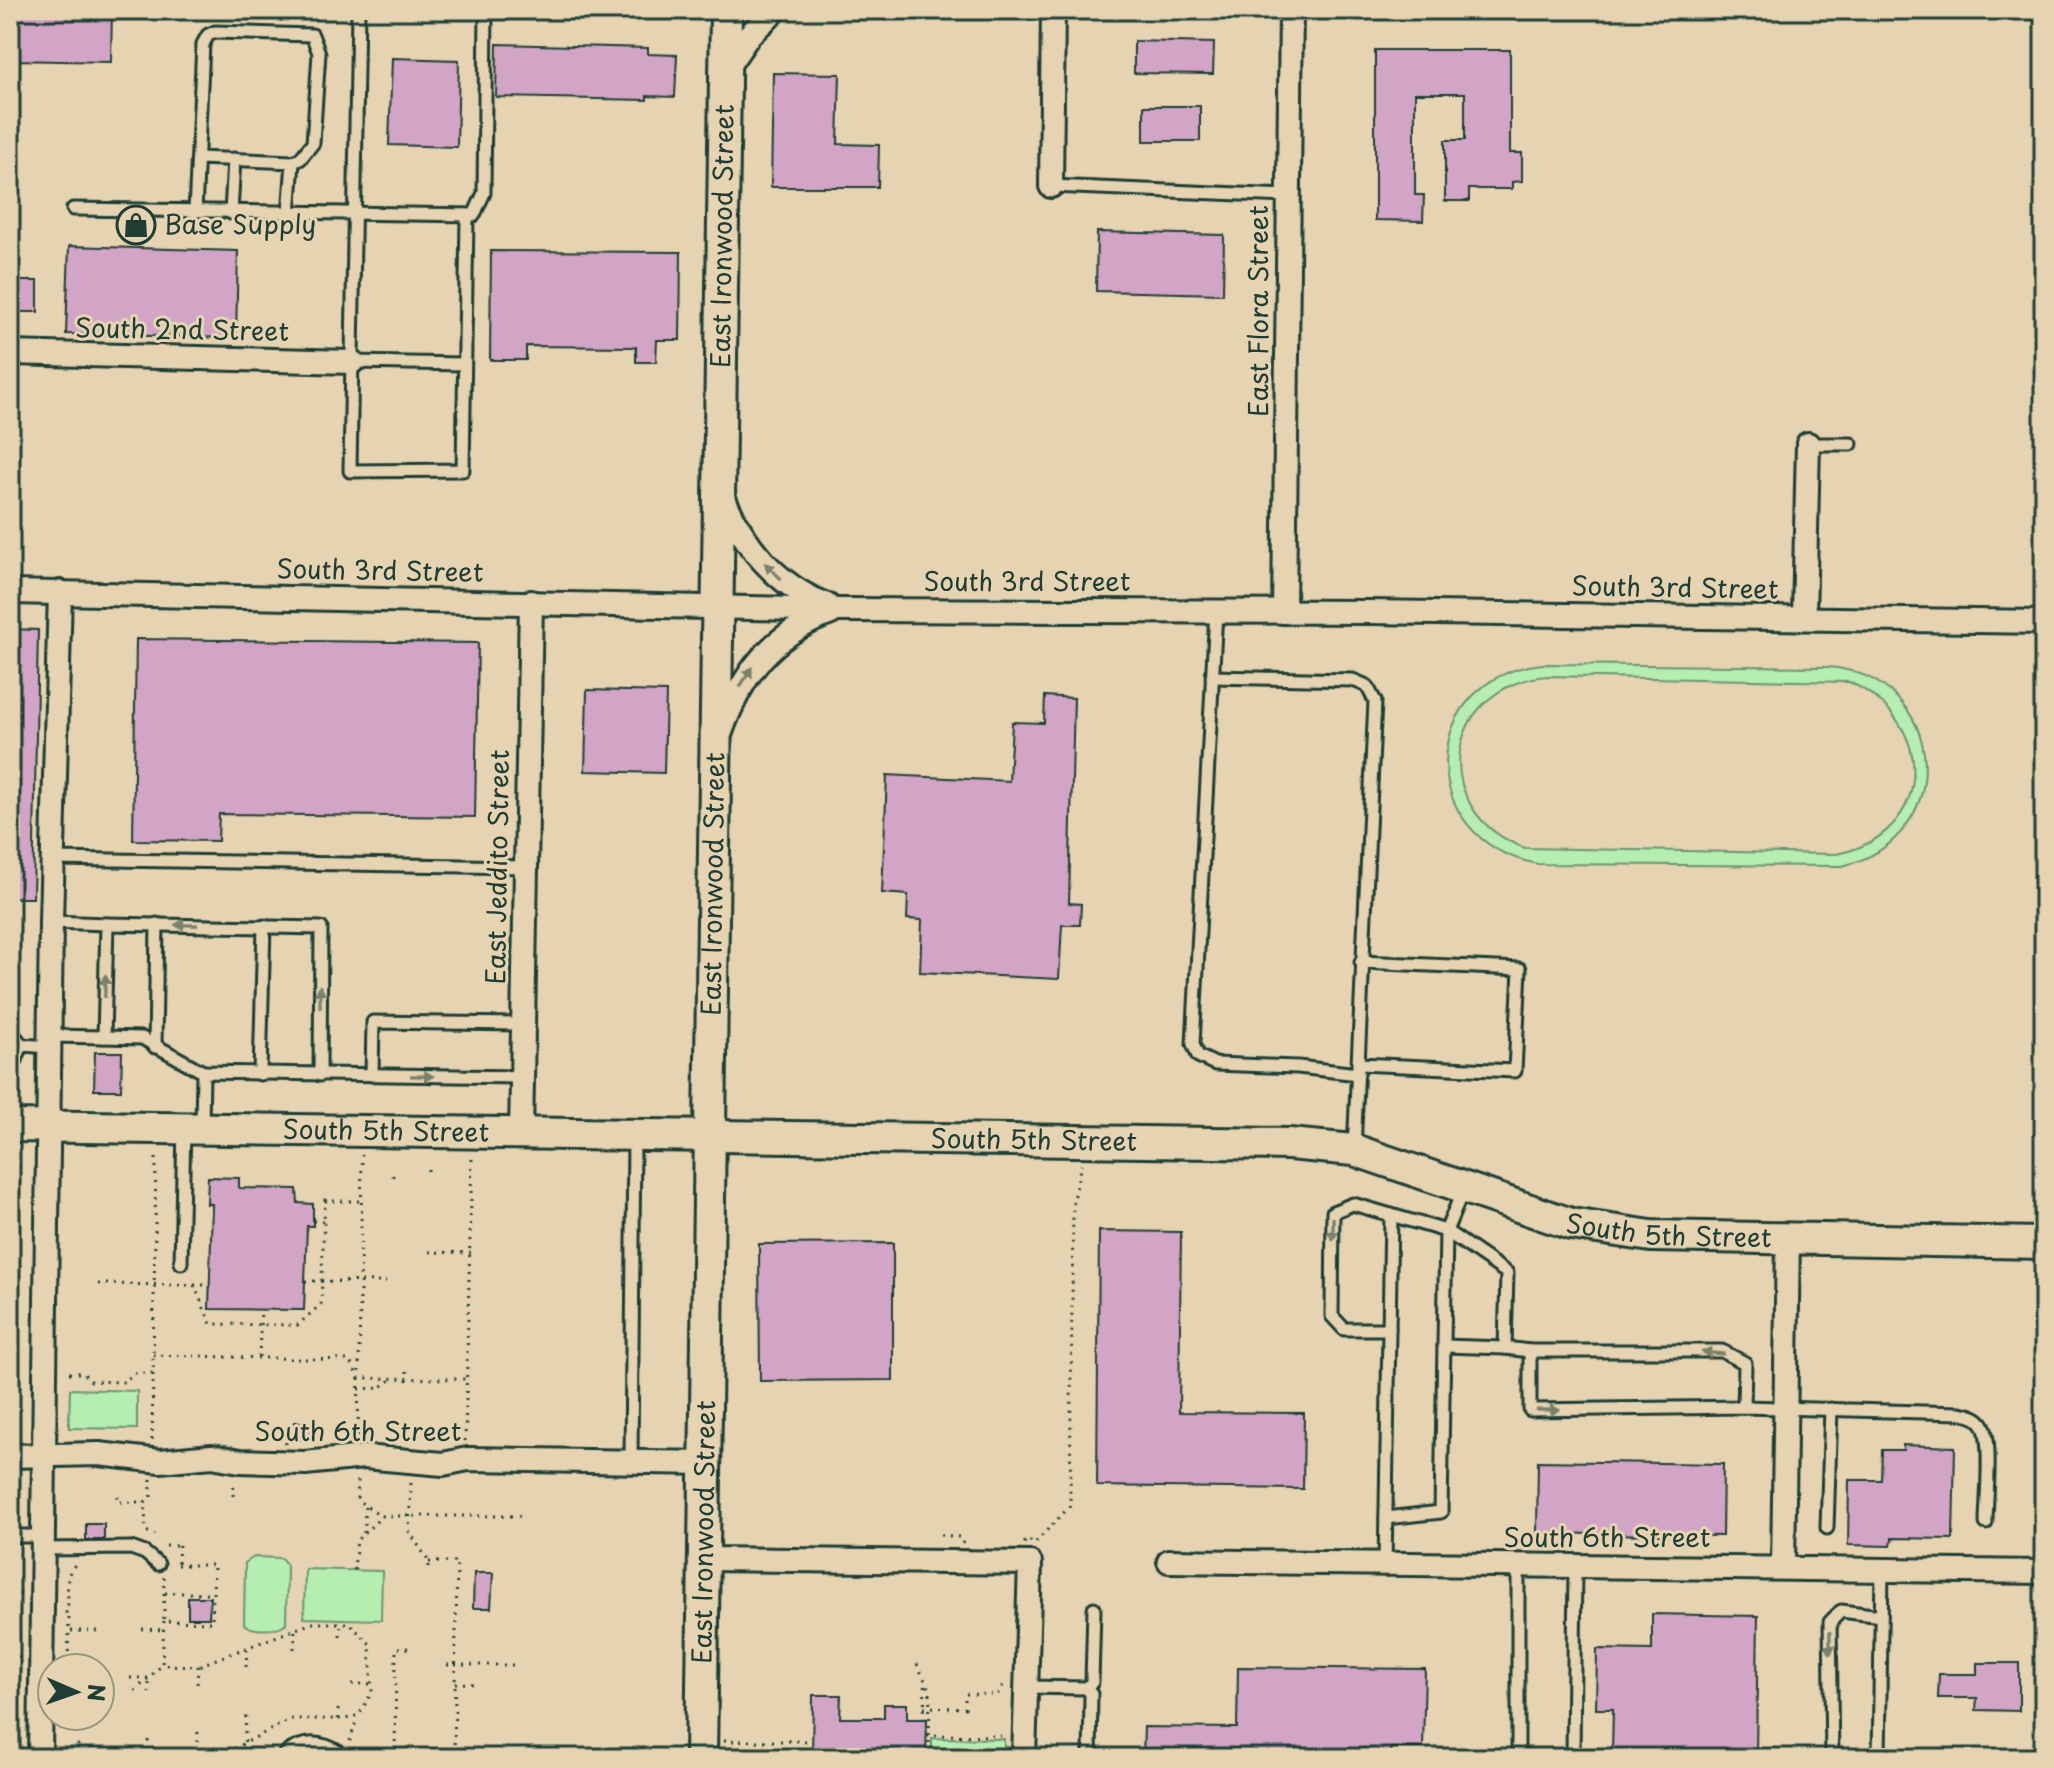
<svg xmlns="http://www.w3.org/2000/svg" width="2054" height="1768" viewBox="0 0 2054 1768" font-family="'Playpen Sans',sans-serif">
  <rect width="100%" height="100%" fill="#e6d3b1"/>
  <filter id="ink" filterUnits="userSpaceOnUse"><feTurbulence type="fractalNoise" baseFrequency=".0125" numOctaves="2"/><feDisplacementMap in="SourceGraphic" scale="16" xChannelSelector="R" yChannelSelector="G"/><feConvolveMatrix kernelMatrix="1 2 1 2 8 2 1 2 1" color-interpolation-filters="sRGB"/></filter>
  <g filter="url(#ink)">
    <g fill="#b6edb0" stroke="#6a9572" stroke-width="2" fill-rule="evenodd">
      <path d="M1542,664L1828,667C1949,677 1960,839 1842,866L1538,864C1412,841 1418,677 1542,664ZM1547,676L1849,682C1939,722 1935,835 1836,854L1525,848C1426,812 1443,686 1547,676Z"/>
      <polygon points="70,1389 137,1391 137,1429 69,1428"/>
      <path d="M254,1557L281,1558L287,1565L286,1623C278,1631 253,1632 244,1624L245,1563Z"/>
      <polygon points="305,1569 382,1571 381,1620 304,1618"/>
      <polygon points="932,1738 1004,1739 1004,1758 932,1758"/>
    </g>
    <g fill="#d2a4c5" stroke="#1f3d34" stroke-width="2">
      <polygon points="10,10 112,10 111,62 10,60"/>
      <polygon points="1134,41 1214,43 1213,74 1134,73"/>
      <polygon points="497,44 648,48 648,54 677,55 675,97 647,96 647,100 496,97"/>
      <polygon points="1375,50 1510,50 1510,153 1522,153 1522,181 1512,182 1512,189 1469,189 1469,201 1445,201 1445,140 1465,140 1465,93 1415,93 1415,195 1424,195 1423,221 1375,220"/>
      <polygon points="392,58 459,60 457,147 389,145"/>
      <polygon points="773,73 840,74 838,144 879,145 878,187 771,187"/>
      <rect x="1144" y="106" width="56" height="35"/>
      <polygon points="1097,232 1224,235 1223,294 1096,291"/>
      <polygon points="69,246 238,251 236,338 66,334"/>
      <polygon points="491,251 681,252 680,340 657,340 656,362 636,362 636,347 526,346 526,360 490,360"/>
      <rect x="10" y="281" width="28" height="31"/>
      <polygon points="10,629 38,630 33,898 10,898"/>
      <polygon points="136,639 478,643 475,817 219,814 218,841 133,840"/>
      <polygon points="587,690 666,692 664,773 585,771"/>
      <polygon points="1045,696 1074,698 1069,903 1081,904 1080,925 1062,925 1059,979 920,972 922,920 907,919 908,895 882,893 887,775 1009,781 1012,722 1044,723"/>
      <polygon points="95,1052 122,1052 121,1090 94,1090"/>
      <polygon points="208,1177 239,1178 239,1188 297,1189 298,1203 313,1204 313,1226 307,1226 304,1310 209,1309 212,1204 207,1204"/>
      <polygon points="1099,1231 1181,1232 1179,1412 1304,1413 1303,1489 1097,1486"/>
      <polygon points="893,1243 893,1380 760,1381 759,1244"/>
      <polygon points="294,1422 312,1423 311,1440 293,1439"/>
      <polygon points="1903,1445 1955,1447 1953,1539 1892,1538 1891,1546 1848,1545 1849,1480 1881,1480 1882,1450 1903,1450"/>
      <polygon points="1538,1461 1723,1464 1722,1536 1537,1533"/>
      <rect x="86" y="1524" width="18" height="16"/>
      <polygon points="474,1573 493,1573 491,1608 473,1608"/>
      <polygon points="188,1597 210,1597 209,1618 188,1618"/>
      <polygon points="1652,1614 1758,1616 1756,1754 1669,1758 1669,1752 1612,1751 1613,1709 1596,1709 1597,1649 1652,1650"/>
      <polygon points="1977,1663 2019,1663 2019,1711 1976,1710 1977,1698 1938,1698 1939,1674 1977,1674"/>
      <polygon points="1238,1667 1425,1669 1423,1748 1391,1748 1391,1758 1143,1758 1144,1727 1237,1728"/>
      <polygon points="813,1695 841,1695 840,1718 884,1718 884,1704 907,1704 907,1719 927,1719 926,1758 812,1758"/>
    </g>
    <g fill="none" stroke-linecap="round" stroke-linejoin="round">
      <defs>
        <g id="lane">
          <polyline points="358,10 350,471 463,470 467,217"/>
          <polyline points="1051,186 1288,196"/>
          <polyline points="73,209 474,215 484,193 486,10"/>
          <polyline points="195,212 203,44 208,35 215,32 312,35 319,53 313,143 300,159 293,162 198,158"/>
          <polyline points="231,213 234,159"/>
          <polyline points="289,214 293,162"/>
          <polyline points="352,362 464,364"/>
          <polyline points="1808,444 1851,444"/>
          <polyline points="1216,611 1193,1044 1198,1056 1215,1064 1298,1067 1358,1074"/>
          <polyline points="1212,677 1353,680 1367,686 1375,701 1354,1150"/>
          <polyline points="53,859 526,867"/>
          <polyline points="107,924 321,928 320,1075"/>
          <polyline points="10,1030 22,1045 50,1047"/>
          <polyline points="49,1036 104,1037 107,924 51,922"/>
          <polyline points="104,1037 142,1038 203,1072"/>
          <polyline points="155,1047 157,924"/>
          <polyline points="1359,1064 1515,1071 1520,969 1361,962"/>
          <polyline points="260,1074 264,926"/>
          <polyline points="10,1075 22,1045"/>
          <polyline points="372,1075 373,1022 523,1024"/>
          <polyline points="202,1127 203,1072 523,1077"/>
          <polyline points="1446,1231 1507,1273 1505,1348 1530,1351"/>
          <polyline points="181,1263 184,1128"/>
          <polyline points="1389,1329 1344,1329 1332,1316 1333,1212 1353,1204 1391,1215"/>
          <polyline points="1444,1346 1505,1348"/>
          <path d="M1744,1407L1745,1363L1722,1351H1530V1410L1744,1407L1960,1413C1968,1415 1977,1416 1982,1423C1993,1437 1986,1502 1986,1523"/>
          <polyline points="631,1461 634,1136"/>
          <polyline points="1386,1518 1441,1512 1446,1231"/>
          <polyline points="1827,1528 1831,1409"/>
          <polyline points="10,1536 43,1536"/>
          <polyline points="43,1549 131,1548 145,1553 158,1564"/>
          <polyline points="1385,1565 1391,1215 1446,1231 1463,1190"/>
          <polyline points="1518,1565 1518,1758"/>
          <polyline points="1026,1687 1087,1688 1092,1682 1094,1608"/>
          <polyline points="1087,1688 1091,1694 1090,1758"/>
          <polyline points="1573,1758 1575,1565"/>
          <polyline points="1832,1758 1830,1622 1841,1611 1881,1616"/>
          <polyline points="1879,1758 1882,1569"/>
        </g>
        <g id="street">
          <polyline points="725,70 749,35 776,10"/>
          <polyline points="1051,186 1053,10"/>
          <polyline points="10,353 352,362"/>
          <path d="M722,494C742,544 777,586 827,605"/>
          <polyline points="10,592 840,610 1368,612 2044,622"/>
          <polyline points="1284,612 1291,10"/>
          <polyline points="1804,617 1808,444"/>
          <path d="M721,732C742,674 771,634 831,613"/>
          <polyline points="521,1134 531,602"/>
          <polyline points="10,1456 99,1454 160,1461 212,1456 240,1461 305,1463 364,1457 443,1464 468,1459 707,1463"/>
          <polyline points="705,1559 1030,1563 1024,1758"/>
          <polyline points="1169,1561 2044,1572"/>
          <polyline points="1783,1566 1788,1238"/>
          <polyline points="40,1758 51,922 60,592"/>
          <path d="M289,1758C305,1746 321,1747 338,1758"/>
        </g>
        <g id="secondary">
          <path id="s1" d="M10,1126L1289,1144L1354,1150L1571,1224L1651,1236L2044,1243"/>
          <path id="s2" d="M701,1758L726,10"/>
        </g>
      </defs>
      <use href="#lane" stroke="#1f3d34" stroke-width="17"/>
      <use href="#street" stroke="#1f3d34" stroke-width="28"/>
      <use href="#secondary" stroke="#1f3d34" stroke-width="36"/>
      <g stroke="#1f3d34" stroke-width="3" stroke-dasharray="2 6" stroke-linecap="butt">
        <polyline points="428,1169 428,1177"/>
        <polyline points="393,1177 393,1170"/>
        <polyline points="325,1201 362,1201"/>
        <polyline points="313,1221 324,1221"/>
        <polyline points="429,1252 471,1253"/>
        <polyline points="305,1281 386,1282"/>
        <polyline points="98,1284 194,1285 211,1324 298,1325 321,1304 325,1194"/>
        <polyline points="194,1285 210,1285"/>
        <polyline points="153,1355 349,1360 359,1378 469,1379"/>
        <polyline points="259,1357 261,1309"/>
        <polyline points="69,1373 83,1373 91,1381 124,1382 135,1373 153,1373"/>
        <polyline points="407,1381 407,1370"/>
        <polyline points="359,1389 380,1388 391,1380"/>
        <polyline points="358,1436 362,1155"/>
        <polyline points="152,1440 156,1158"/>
        <polyline points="465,1441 472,1157"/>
        <polyline points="286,1444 287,1431 294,1431"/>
        <polyline points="151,1479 151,1497 145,1502 146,1531 155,1535"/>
        <polyline points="411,1483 409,1531 429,1562 429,1569"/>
        <polyline points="118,1496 118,1502 144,1502"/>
        <polyline points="233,1496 234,1480"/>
        <polyline points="382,1516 520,1516"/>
        <polyline points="364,1533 365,1505"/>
        <polyline points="941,1535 960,1537 963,1543"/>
        <polyline points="1024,1543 1028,1539 1034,1544 1070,1506 1073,1205 1081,1164"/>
        <polyline points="166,1546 178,1546"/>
        <polyline points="429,1562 457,1562 454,1758"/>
        <polyline points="178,1563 179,1539"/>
        <polyline points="354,1570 357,1540 382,1516 357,1500 358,1479"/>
        <polyline points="164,1577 164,1621 212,1622 214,1565 174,1565"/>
        <polyline points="11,1593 21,1594"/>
        <polyline points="165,1593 213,1593"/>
        <polyline points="164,1621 162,1665 198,1666 197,1686"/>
        <polyline points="142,1629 163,1630"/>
        <polyline points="71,1631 99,1631"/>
        <polyline points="10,1634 23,1634"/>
        <polyline points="340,1636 341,1623"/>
        <polyline points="294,1649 295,1629"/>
        <polyline points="10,1657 20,1657"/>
        <polyline points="917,1664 930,1691 929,1745"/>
        <polyline points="447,1665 519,1665"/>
        <polyline points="246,1667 247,1648"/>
        <path d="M68,1668L69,1616L66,1613C72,1596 61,1579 75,1565"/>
        <polyline points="130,1678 149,1678 149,1696"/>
        <polyline points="455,1683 479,1684"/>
        <polyline points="352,1684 372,1684"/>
        <polyline points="135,1691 162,1665"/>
        <polyline points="924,1707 965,1708 965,1694 997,1695 1004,1683"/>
        <polyline points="11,1711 19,1704"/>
        <polyline points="338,1719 338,1708"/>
        <polyline points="924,1719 925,1684"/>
        <polyline points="927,1735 1005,1736"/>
        <polyline points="350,1741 357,1718"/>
        <polyline points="724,1741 812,1741"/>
        <polyline points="10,1753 13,1757"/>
        <polyline points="148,1757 218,1757 291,1719 346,1719 359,1715 372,1692 370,1644 349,1623 312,1623 198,1666"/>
        <polyline points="67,1758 79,1744"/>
        <polyline points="148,1758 148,1738"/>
        <polyline points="197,1758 198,1729"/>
        <polyline points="244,1758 246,1711"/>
        <polyline points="395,1758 396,1648 409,1648"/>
        <polyline points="427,1758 427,1749"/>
      </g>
      <use href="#lane" stroke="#e6d3b1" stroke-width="11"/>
      <use href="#street" stroke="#e6d3b1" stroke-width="22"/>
      <use href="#secondary" stroke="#e6d3b1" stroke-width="30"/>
    </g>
    <defs><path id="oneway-solid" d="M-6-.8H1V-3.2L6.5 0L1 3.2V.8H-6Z" transform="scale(2)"/></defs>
    <g fill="#79806c">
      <use href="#oneway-solid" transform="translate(773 571) rotate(-136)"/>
      <use href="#oneway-solid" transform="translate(746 677) rotate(-60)"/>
      <use href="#oneway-solid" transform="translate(186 925) rotate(-179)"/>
      <use href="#oneway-solid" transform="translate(105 986) rotate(-89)"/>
      <use href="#oneway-solid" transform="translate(320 997) rotate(-90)"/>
      <use href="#oneway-solid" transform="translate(422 1076) rotate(1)"/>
      <use href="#oneway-solid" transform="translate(1333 1229) rotate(91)"/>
      <use href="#oneway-solid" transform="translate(1713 1353) rotate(-175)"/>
      <use href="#oneway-solid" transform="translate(1548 1410) rotate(-1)"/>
      <use href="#oneway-solid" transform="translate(1830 1643) rotate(89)"/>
    </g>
  </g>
  <defs>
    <symbol id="shop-ring" viewBox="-11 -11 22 22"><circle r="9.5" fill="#e6d3b1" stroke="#1f3d34" stroke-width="1.5"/><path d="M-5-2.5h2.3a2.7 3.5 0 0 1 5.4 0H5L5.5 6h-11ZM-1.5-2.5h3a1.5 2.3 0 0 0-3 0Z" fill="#1f3d34"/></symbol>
  </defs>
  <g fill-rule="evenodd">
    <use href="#shop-ring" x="114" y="203" width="44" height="44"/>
  </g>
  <g text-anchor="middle" stroke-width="6" stroke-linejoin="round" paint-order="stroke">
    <g font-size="26" fill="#1f3d34" stroke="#e6d3b1" text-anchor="start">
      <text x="164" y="234">Base Supply</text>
    </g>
    <g font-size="26" fill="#1f3d34" stroke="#e6d3b1">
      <text dy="9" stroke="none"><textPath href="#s2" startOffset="1522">East Ironwood Street</textPath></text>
      <text transform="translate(1259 311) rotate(-90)" y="9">East Flora Street</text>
      <text transform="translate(182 330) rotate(1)" y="9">South 2nd Street</text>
      <text transform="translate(380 571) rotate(1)" y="9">South 3rd Street</text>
      <text x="1027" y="591">South 3rd Street</text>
      <text transform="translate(1675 588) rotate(1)" y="9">South 3rd Street</text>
      <text transform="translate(498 867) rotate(-89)" y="9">East Jeddito Street</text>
      <text dy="9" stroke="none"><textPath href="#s2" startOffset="874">East Ironwood Street</textPath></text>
      <text dy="9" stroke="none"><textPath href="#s1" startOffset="376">South 5th Street</textPath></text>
      <text dy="9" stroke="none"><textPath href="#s1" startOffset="1024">South 5th Street</textPath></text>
      <text dy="9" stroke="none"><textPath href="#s1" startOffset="1672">South 5th Street</textPath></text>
      <text x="358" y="1441">South 6th Street</text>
      <text dy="9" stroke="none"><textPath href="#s2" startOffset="226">East Ironwood Street</textPath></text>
      <text x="1607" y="1547">South 6th Street</text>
    </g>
  </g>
  <rect width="2054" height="1768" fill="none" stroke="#e6d3b1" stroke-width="40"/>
  <rect x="20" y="20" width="2014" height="1728" fill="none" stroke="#1f3d34" stroke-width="3" filter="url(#ink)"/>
  <g transform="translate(76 1692) rotate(92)"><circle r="38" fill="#e6d3b1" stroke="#96977f" stroke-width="2"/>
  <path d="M0-6L14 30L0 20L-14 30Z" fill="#1f3d34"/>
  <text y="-12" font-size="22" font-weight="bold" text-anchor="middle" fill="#1f3d34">N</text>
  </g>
</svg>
